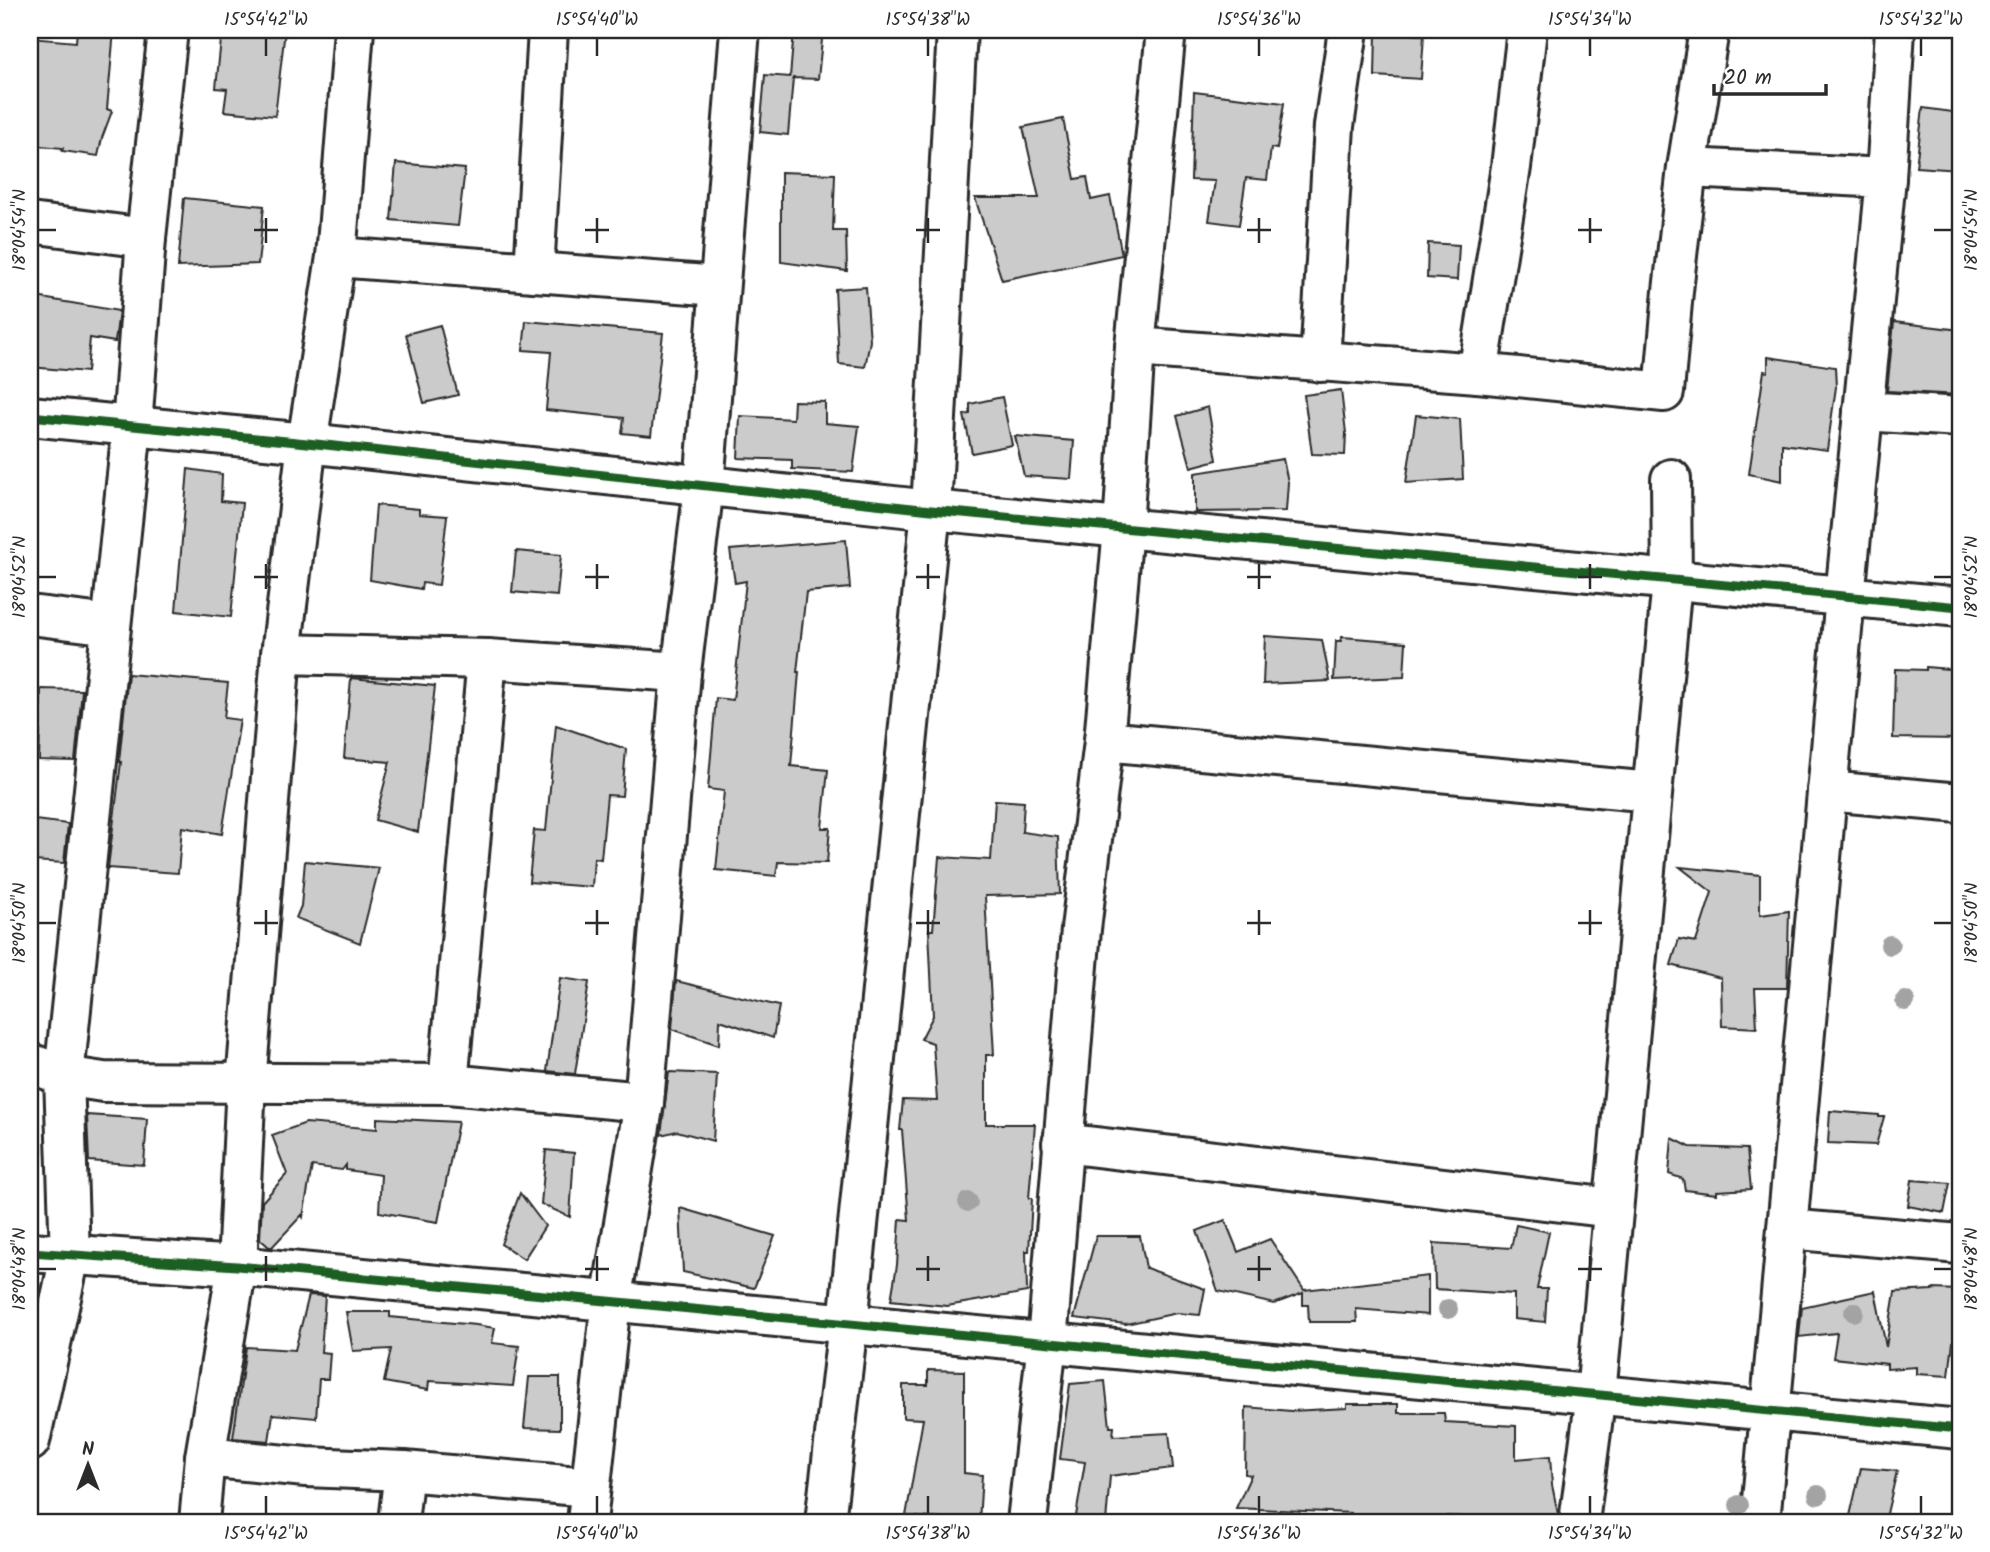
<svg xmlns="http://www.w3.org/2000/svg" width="1990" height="1552" viewBox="0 0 1990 1552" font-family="Kalam,sans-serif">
  <rect width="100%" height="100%" fill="#fff"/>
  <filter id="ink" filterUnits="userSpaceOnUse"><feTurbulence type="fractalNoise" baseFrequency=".0143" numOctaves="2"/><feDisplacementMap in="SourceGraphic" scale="14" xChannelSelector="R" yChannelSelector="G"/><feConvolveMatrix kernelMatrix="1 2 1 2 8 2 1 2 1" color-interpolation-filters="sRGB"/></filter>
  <g filter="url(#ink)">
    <g fill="#cbcbcb" stroke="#2b2b2b" stroke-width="2">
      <polygon points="77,30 114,30 107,109 112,111 102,138 98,156 62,151 63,148 32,145 35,121 30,121 30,38 76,42"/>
      <polygon points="222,30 285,30 275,116 224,111 227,89 216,88"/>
      <polygon points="794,30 823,30 818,79 793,78 788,135 760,132 765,75 790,77"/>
      <polygon points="1376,32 1424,35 1421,79 1375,76"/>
      <polygon points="1194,92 1284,103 1277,149 1271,148 1267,180 1246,178 1239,225 1209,221 1215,181 1191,180"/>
      <polygon points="1923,108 1960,113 1960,170 1916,167"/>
      <polygon points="1063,119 1075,179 1087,177 1091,200 1110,196 1122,255 1002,280 975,198 1039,198 1023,127"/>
      <polygon points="396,163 465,169 458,226 391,220"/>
      <polygon points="781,172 835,174 833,231 846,231 847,271 781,262"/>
      <polygon points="184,198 264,206 258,264 178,267"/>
      <polygon points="1428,243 1459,245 1457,280 1427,278"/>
      <polygon points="866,287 870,341 865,367 839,364 835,289"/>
      <polygon points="30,296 119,311 115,342 90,338 87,372 30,367"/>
      <polygon points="526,321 663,333 651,436 622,433 624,418 546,410 551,352 523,350"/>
      <polygon points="1894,322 1960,330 1960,395 1887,391"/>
      <polygon points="440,325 458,395 424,403 406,334"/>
      <polygon points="1768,357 1835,367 1836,387 1827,450 1782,444 1782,481 1749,474 1764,371 1768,372"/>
      <polygon points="1341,390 1346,433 1345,455 1312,454 1304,395"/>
      <polygon points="1002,397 1012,445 972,453 964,415 970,414 970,404"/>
      <polygon points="794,401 825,402 825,423 859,426 853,472 792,469 792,460 738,458 740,416 793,419"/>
      <polygon points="1208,407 1217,460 1191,467 1177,416"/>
      <polygon points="1416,415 1460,419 1463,479 1406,483"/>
      <polygon points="1015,436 1074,441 1071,479 1024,476"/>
      <polygon points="1283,459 1288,482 1286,511 1195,512 1195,473"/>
      <polygon points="188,469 222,474 221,501 242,503 231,617 176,611"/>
      <polygon points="376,505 419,509 419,514 447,516 439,585 422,583 421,589 370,580"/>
      <polygon points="846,540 850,588 806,592 797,672 799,672 791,766 828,770 822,828 830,828 827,863 778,862 776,876 716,870 724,791 708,789 716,698 733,700 746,581 735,583 730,550"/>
      <polygon points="516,551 561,555 557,596 512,592"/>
      <polygon points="1265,636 1322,640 1330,681 1263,684"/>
      <polygon points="1342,637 1406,642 1404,677 1334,680 1336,641 1341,641"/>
      <polygon points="1926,667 1960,670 1960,739 1893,738 1895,669 1926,670"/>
      <polygon points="128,674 228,683 224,718 240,720 222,834 182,827 178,873 108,868 121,762 119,762"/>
      <polygon points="351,678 435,686 418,832 375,820 390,762 344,758"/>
      <polygon points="41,689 82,690 75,761 39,760"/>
      <polygon points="556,725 626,749 622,796 607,795 601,859 594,858 592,887 529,882 534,830 546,831"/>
      <polygon points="995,800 1024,802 1022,832 1058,837 1060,894 985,896 994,1055 986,1055 986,1124 1035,1124 1029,1198 1032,1198 1029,1251 1026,1251 1027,1292 947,1306 891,1300 897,1265 900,1219 909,1220 902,1130 900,1130 903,1100 937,1101 933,1043 921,1039 933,1016 929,930 933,930 939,857 991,860"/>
      <polygon points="35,820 68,824 64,863 33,861"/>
      <polygon points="305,861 379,868 360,943 296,918 301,906"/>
      <polygon points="1680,867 1760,875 1760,915 1789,911 1787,988 1755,988 1757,1028 1722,1026 1721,978 1671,965 1679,939 1696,942 1712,892"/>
      <polygon points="560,978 589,982 575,1074 547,1071"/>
      <polygon points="676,981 779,1006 773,1038 720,1020 719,1045 672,1029"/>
      <polygon points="669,1072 717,1074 713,1141 677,1131 661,1135"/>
      <polygon points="1830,1111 1879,1115 1879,1117 1884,1117 1876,1145 1828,1143"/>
      <polygon points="87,1115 147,1119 144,1165 89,1161"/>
      <polygon points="377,1118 458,1122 438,1222 379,1212 381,1175 346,1170 346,1165 342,1170 312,1166 303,1217 302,1215 272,1247 269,1247 260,1239 262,1202 287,1174 272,1135 306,1123 377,1129"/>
      <polygon points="1672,1138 1690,1147 1747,1149 1751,1189 1717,1191 1717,1194 1685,1190 1683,1179 1669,1174"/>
      <polygon points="546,1150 574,1153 570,1217 541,1204"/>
      <polygon points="1912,1180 1950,1183 1944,1213 1908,1206"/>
      <polygon points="520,1193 545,1226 524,1259 501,1244"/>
      <polygon points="680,1208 775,1236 754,1288 683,1272"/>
      <polygon points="1225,1220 1238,1252 1270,1239 1304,1290 1428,1276 1428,1315 1356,1309 1357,1322 1309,1322 1308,1305 1303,1305 1303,1293 1274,1304 1218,1291 1197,1231"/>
      <polygon points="1516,1225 1549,1232 1537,1289 1547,1289 1545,1322 1514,1319 1514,1294 1435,1289 1434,1243 1511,1248"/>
      <polygon points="1096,1236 1140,1236 1146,1268 1205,1289 1200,1315 1177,1313 1126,1324 1074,1318"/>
      <polygon points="1932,1289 1960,1290 1960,1342 1953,1342 1949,1376 1916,1374 1916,1367 1887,1369 1887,1364 1833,1358 1837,1333 1799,1337 1802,1307 1875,1291 1886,1347 1895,1292 1932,1290"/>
      <polygon points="309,1295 325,1296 321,1352 330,1353 328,1379 319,1379 316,1418 273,1414 269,1441 233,1438 246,1347 295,1350"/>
      <polygon points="346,1312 390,1312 390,1317 476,1325 495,1328 492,1343 519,1346 513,1386 429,1381 428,1390 384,1382 391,1349 353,1351"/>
      <polygon points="928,1370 964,1371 964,1473 982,1475 979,1522 906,1516 923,1419 903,1418 903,1385 928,1385"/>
      <polygon points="529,1377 560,1377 560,1429 524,1428"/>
      <polygon points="1105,1381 1110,1427 1114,1427 1113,1436 1169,1433 1173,1468 1110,1476 1106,1522 1075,1522 1085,1462 1060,1459 1070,1384"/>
      <polygon points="1347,1404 1398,1404 1398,1413 1444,1413 1445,1422 1516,1426 1516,1459 1550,1456 1552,1485 1558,1514 1558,1522 1447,1516 1447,1520 1384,1518 1385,1522 1352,1522 1351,1513 1236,1508 1251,1475 1245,1474 1246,1407 1291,1411 1347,1408"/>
      <polygon points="1861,1468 1897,1471 1885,1522 1849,1520"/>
    </g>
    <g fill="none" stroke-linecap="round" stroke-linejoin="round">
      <defs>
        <g id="street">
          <polyline points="1687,168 1886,178 1845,597 1760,1522"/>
          <polyline points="1886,178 1895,30"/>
          <polyline points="30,223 146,238"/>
          <polyline points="336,257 719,286"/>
          <polyline points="534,272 548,30"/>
          <polyline points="1135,347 1478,373 1664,392 1673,291 1687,168 1709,30"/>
          <polyline points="1320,362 1334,126 1348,30"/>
          <polyline points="1478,373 1511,167 1527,30"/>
          <polyline points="1863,411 1960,417"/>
          <polyline points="30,416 307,443 931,510 1960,607"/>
          <polyline points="30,615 111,625"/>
          <polyline points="281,654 487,659 681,672"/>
          <polyline points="1104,741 1652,792"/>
          <polyline points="1827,791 1960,803"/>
          <polyline points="30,1063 64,1076 103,1082 448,1084 644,1102"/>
          <polyline points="448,1084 487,659"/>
          <polyline points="1062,1143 1613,1208"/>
          <polyline points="1787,1229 1960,1244"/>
          <polyline points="30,1252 237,1266 1960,1429"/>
          <polyline points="30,1441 70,1256 64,1076 132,427 146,238 168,30"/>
          <polyline points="205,1457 306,1467 404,1471 590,1487"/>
          <polyline points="199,1522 205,1457 237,1266 246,1083 281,654 307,443 336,257 354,30"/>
          <polyline points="398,1522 404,1471"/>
          <polyline points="587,1522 611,1302 644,1102 681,672 704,486 740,30"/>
          <polyline points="825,1522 848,1323 931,510 957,30"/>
          <polyline points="1027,1522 1047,1342 1081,929 1104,741 1123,528 1135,347 1166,30"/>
          <polyline points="1579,1522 1596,1394 1672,581 1671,479"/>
        </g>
      </defs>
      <use href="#street" stroke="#2b2b2b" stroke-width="44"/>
      <use href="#street" stroke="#fff" stroke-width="38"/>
      <defs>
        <g id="cycleway">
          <polyline points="30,416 307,443 931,510 1960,607"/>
          <polyline points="30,1252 237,1266 1960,1429"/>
        </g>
      </defs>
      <use href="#cycleway" stroke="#fff" stroke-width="13"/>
      <use href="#cycleway" stroke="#1b5e20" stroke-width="9"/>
    </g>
    <g fill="#a3a3a3">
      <circle cx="1890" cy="945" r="10"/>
      <circle cx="1905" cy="1001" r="10"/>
      <circle cx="968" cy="1202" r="10"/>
      <circle cx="1448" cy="1309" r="10"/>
      <circle cx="1854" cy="1312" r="10"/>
      <circle cx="1818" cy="1495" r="10"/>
      <circle cx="1739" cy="1505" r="10"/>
    </g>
  </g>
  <path fill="none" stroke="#2b2b2b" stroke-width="2.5" d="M266,38V56M597,38V56M928,38V56M1259,38V56M1590,38V56M1921,38V56M266,218V243M597,218V243M928,218V243M1259,218V243M1590,218V243M38,230H56M254,230H278M585,230H609M916,230H940M1247,230H1271M1578,230H1602M1934,230H1952M266,564V589M597,564V589M928,564V589M1259,564V589M1590,564V589M38,577H56M254,577H278M585,577H609M916,577H940M1247,577H1271M1578,577H1602M1934,577H1952M266,910V935M597,910V935M928,910V935M1259,910V935M1590,910V935M38,923H56M254,923H278M585,923H609M916,923H940M1247,923H1271M1578,923H1602M1934,923H1952M266,1256V1281M597,1256V1281M928,1256V1281M1259,1256V1281M1590,1256V1281M38,1269H56M254,1269H278M585,1269H609M916,1269H940M1247,1269H1271M1578,1269H1602M1934,1269H1952M266,1496V1514M597,1496V1514M928,1496V1514M1259,1496V1514M1590,1496V1514M1921,1496V1514"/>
  <rect width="1990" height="1552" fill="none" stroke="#fff" stroke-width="77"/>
  <g transform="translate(88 1465)" stroke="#ffffff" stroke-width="5" paint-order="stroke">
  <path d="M0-5L12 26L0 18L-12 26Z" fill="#2b2b2b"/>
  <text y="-10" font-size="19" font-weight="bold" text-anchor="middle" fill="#2b2b2b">N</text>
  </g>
  <path d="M1714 84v10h112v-10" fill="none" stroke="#2b2b2b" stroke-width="3.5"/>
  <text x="1724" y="84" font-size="21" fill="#2b2b2b" stroke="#ffffff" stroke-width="5" paint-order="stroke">20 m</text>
  <rect x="38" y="38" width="1914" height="1476" fill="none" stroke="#2b2b2b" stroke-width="2.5"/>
  <g font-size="18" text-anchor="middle" fill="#2b2b2b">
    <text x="266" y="25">15°54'42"W</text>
    <text x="597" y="25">15°54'40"W</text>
    <text x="928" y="25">15°54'38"W</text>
    <text x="1259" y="25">15°54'36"W</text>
    <text x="1590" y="25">15°54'34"W</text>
    <text x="1921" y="25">15°54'32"W</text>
    <text transform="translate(19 230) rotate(-90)" y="6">18°04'54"N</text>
    <text transform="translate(1971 230) rotate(-90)" y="6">18°04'54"N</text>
    <text transform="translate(19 577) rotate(-90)" y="6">18°04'52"N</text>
    <text transform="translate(1971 577) rotate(-90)" y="6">18°04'52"N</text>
    <text transform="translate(19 923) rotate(-90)" y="6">18°04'50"N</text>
    <text transform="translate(1971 923) rotate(-90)" y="6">18°04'50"N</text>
    <text transform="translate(19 1269) rotate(-90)" y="6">18°04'48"N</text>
    <text transform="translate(1971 1269) rotate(-90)" y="6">18°04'48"N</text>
    <text x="266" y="1539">15°54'42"W</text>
    <text x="597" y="1539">15°54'40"W</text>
    <text x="928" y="1539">15°54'38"W</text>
    <text x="1259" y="1539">15°54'36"W</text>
    <text x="1590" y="1539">15°54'34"W</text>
    <text x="1921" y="1539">15°54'32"W</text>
  </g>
</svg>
